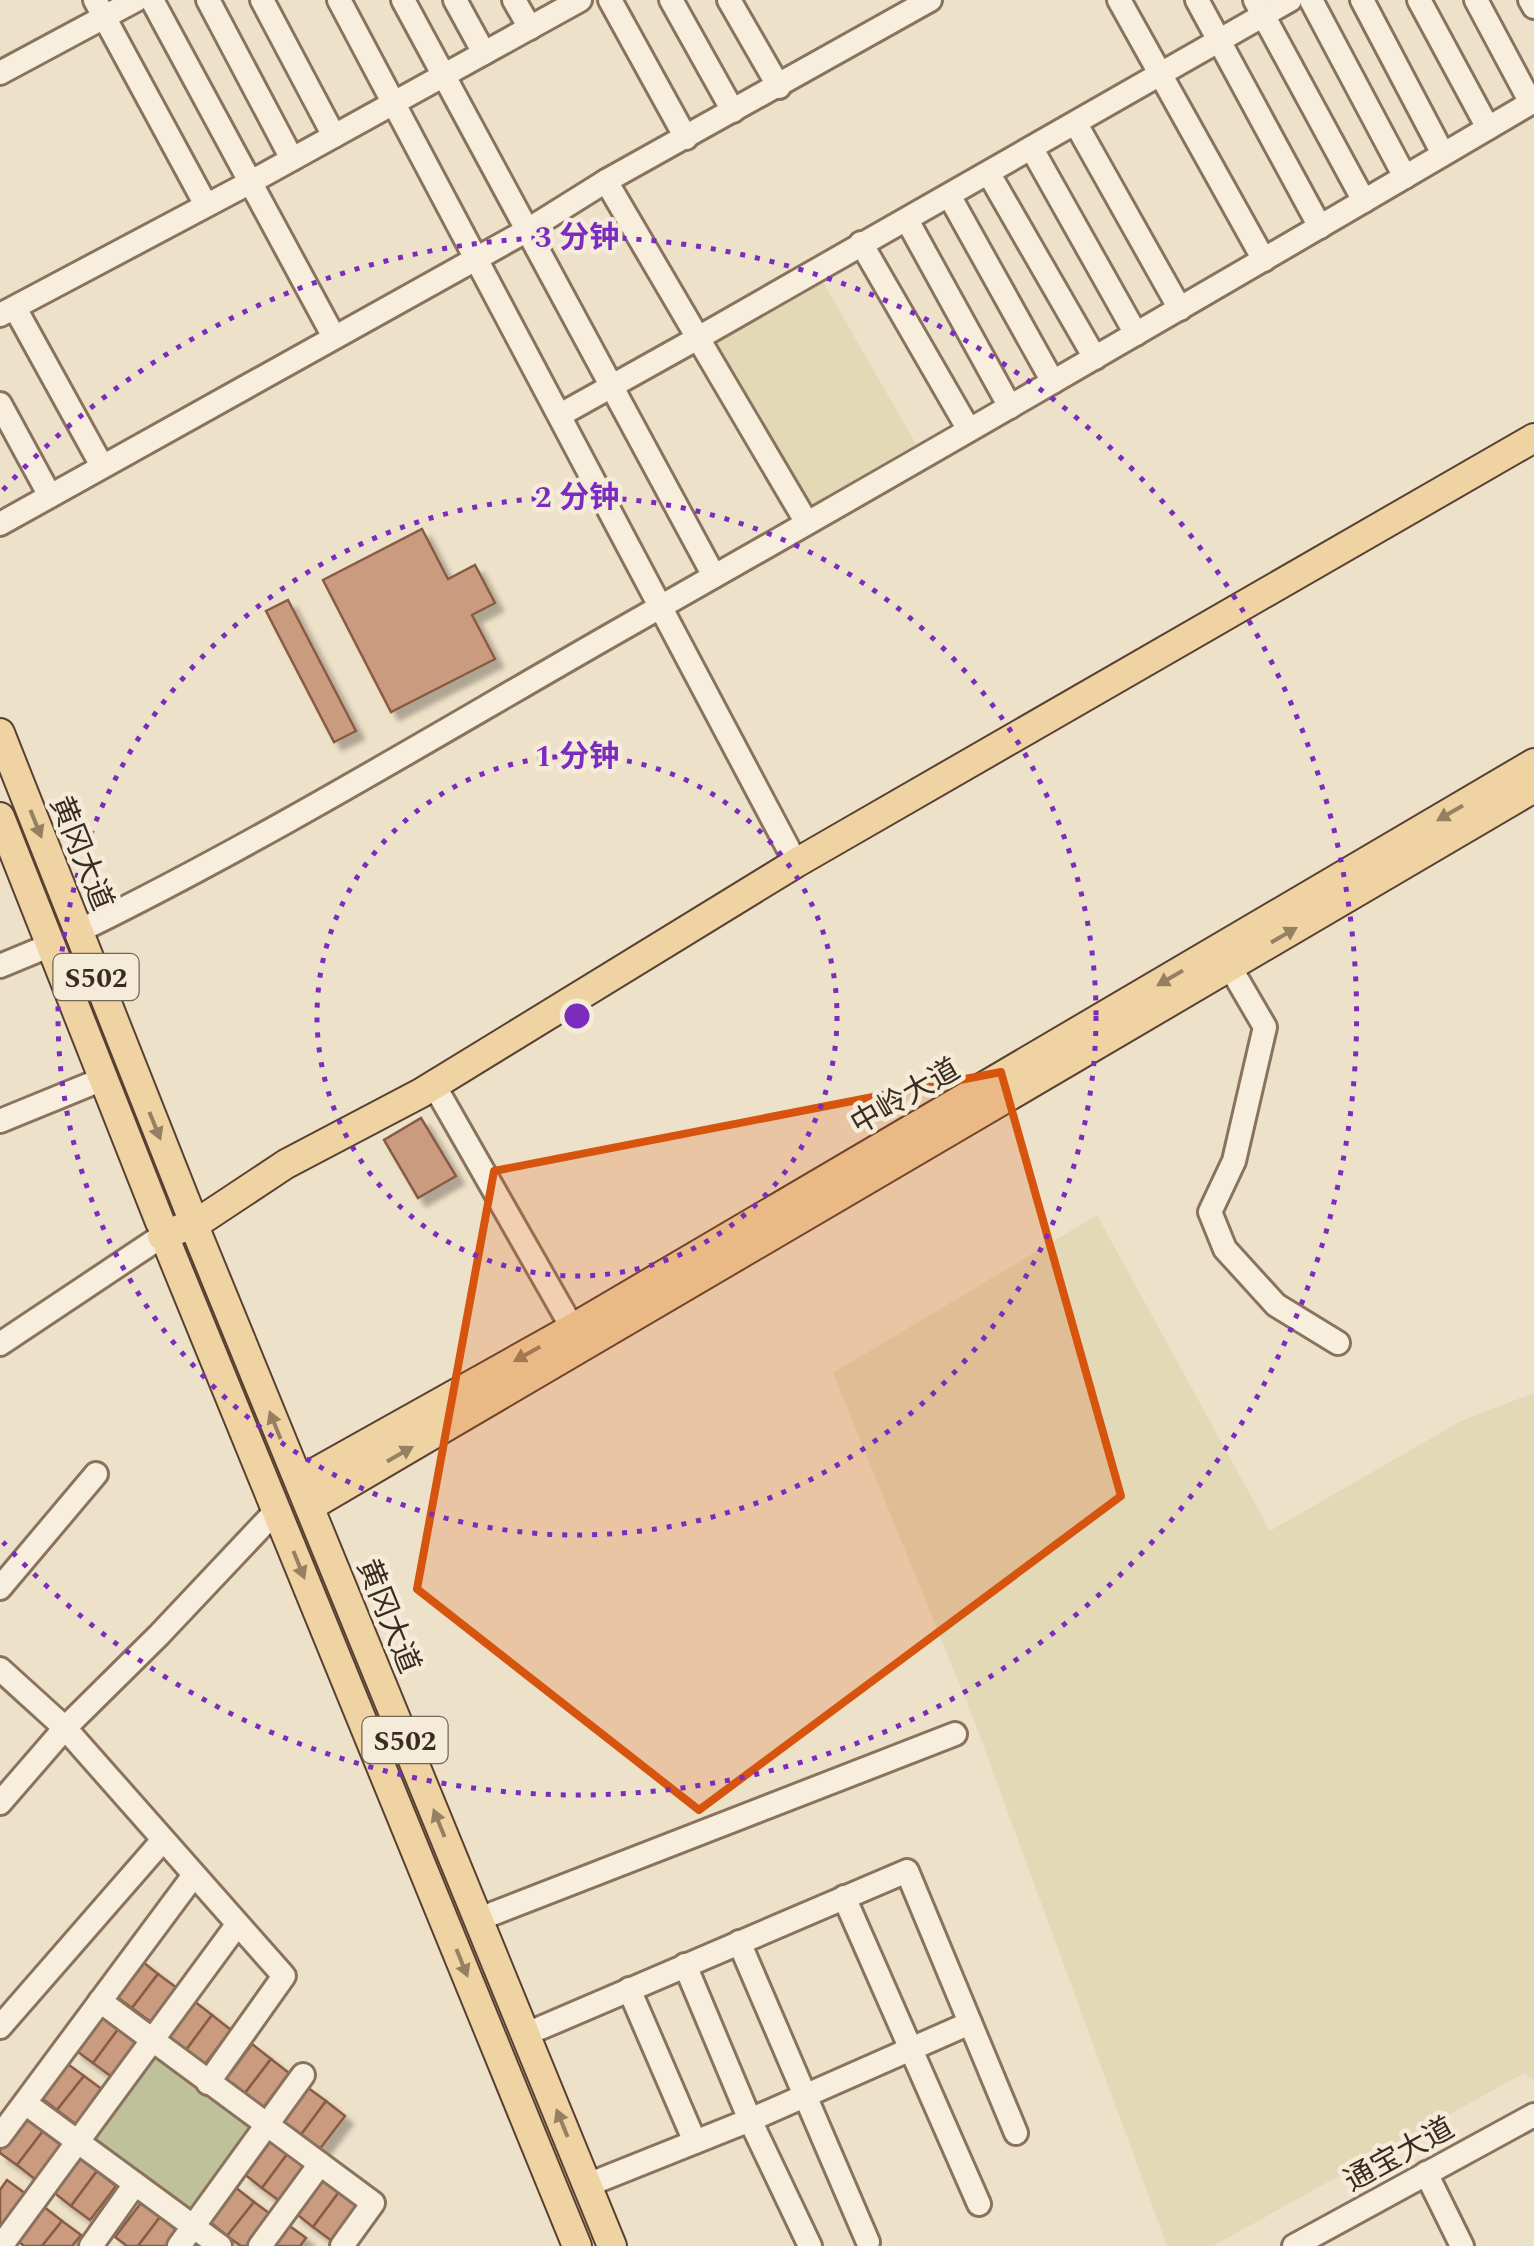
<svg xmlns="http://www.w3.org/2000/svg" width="1534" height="2246" viewBox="0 0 1534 2246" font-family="Spectral,'Noto Sans SC',serif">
  <defs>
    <filter id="shadow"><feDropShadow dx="8" dy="8" stdDeviation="2.5" flood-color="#0004"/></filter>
  </defs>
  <rect width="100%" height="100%" fill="#eee1c9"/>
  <g fill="#e3d9b7">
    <polygon points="820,277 916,444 809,506 712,340"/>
    <polygon points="1097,1215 1270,1531 1461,1421 1534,1393 1534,2081 1524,2073 1213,2246 1167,2246 974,1720 833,1373"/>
  </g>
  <polygon fill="#bfc19b" points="151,2040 266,2125 193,2226 77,2142"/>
  <g fill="#cb9b80" stroke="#885b44" stroke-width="2.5" filter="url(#shadow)">
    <polygon points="422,529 448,579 475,565 495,603 472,615 495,659 391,712 323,580"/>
    <polygon points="288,600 356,731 334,742 266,611"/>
    <polygon points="421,1118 456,1176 418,1198 384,1140"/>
    <polygon points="139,1959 158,1974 132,2008 113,1994"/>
    <polygon points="158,1974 177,1988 151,2022 132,2008"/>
    <polygon points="194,2001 212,2015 186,2050 167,2035"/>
    <polygon points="100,2014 119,2028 93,2063 74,2049"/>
    <polygon points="212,2015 231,2030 205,2064 186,2050"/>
    <polygon points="119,2028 138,2043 112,2077 93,2063"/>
    <polygon points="252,2044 271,2059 245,2093 226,2079"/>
    <polygon points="271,2059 289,2073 263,2108 245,2093"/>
    <polygon points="65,2062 84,2076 57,2110 39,2096"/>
    <polygon points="84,2076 103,2090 77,2125 57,2110"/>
    <polygon points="307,2087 326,2101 300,2136 281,2121"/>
    <polygon points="326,2101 345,2116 319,2150 300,2136"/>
    <polygon points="24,2117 43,2131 17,2165 0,2153 0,2148"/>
    <polygon points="43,2131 62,2146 36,2180 17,2165"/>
    <polygon points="269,2139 288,2153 262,2188 243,2173"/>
    <polygon points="288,2153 307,2168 281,2202 262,2188"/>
    <polygon points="78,2157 97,2171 71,2206 52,2191"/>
    <polygon points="97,2171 116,2186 90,2220 71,2206"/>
    <polygon points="320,2178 339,2192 313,2227 294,2212"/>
    <polygon points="7,2180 26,2194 0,2229 0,2190"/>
    <polygon points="235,2187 254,2202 227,2236 209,2221"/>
    <polygon points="339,2192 358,2207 332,2241 313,2227"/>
    <polygon points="254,2202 273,2216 250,2246 241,2246 227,2236"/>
    <polygon points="141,2203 160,2217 138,2246 127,2246 115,2237"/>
    <polygon points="43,2206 62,2221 42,2246 24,2246 17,2240"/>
    <polygon points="160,2217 179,2232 168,2246 138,2246"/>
    <polygon points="62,2221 81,2235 72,2246 42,2246"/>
    <polygon points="287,2224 306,2238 300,2246 270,2246"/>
  </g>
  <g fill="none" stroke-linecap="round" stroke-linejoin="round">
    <defs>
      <g id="minor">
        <polyline points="95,0 206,205"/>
        <polyline points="152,0 334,337"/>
        <polyline points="208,0 292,159"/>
        <polyline points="262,0 334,136"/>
        <polyline points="339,0 796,863"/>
        <polyline points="403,0 714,576"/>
        <polyline points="455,0 484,53"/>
        <polyline points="514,0 530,28"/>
        <polyline points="610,0 686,138"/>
        <polyline points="671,0 733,111"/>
        <polyline points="729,0 779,87"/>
        <polyline points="1119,0 1264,260"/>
        <polyline points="1197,0 1320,227"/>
        <polyline points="1255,0 1364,201"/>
        <polyline points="1311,0 1405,177"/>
        <polyline points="1362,0 1443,154"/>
        <polyline points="1419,0 1488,128"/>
        <polyline points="1476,0 1531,103"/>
        <polyline points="1530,0 1534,7"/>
        <polyline points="0,73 136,0"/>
        <polyline points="1076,124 1180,309"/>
        <polyline points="1032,149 1136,334"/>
        <polyline points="989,174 1095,358"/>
        <polyline points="606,181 698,338 1290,0"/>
        <polyline points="950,197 1053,382"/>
        <polyline points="907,220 1010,407"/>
        <polyline points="861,243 969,430"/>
        <polyline points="15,308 102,466"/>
        <polyline points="0,315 249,183 580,0"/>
        <polyline points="0,404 50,496"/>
        <polyline points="560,415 698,338 807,523"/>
        <polyline points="0,524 526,231 606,181 930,0"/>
        <path d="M83,929C266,839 441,732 618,631C925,457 1230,280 1534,101"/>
        <polyline points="0,966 46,947"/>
        <polyline points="1230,967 1265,1027 1234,1161 1210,1212 1225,1249 1276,1305 1338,1343"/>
        <polyline points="434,1085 581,1343"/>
        <polyline points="0,1121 98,1081"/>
        <polyline points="0,1344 162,1236"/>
        <polyline points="0,1588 96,1474"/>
        <polyline points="0,1669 65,1728 284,1976 208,2083"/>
        <polyline points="0,1803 65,1728 159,1635 275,1512"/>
        <polyline points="844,1897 979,2204"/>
        <polyline points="492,1914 955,1734"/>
        <polyline points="739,1942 868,2242"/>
        <polyline points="685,1965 750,2120 810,2246"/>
        <polyline points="629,1989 695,2142"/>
        <polyline points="100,2001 373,2203 342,2246"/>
        <polyline points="0,2027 163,1840"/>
        <polyline points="538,2029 907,1871 1016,2133"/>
        <polyline points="25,2103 220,2246"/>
        <polyline points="0,2136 194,1875"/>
        <polyline points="1426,2173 1462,2246"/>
        <polyline points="595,2182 750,2120 970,2023"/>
        <polyline points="1,2246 237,1925"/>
        <polyline points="91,2246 135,2184"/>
        <polyline points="179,2246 303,2075"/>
        <polyline points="260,2246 320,2164"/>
        <polyline points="1294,2246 1534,2115"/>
      </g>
      <g id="major">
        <polyline points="0,733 193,1220"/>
        <polyline points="0,817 160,1222"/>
        <polyline points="197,1233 612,2246"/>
        <polyline points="162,1236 200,1221 286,1164 421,1093 796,863 1534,438"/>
        <polyline points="169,1248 577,2246"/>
        <polyline points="305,1478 573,1328 1534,763"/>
        <polyline points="316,1503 1534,788"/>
      </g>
    </defs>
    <use href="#minor" stroke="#8a735e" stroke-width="28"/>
    <use href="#major" stroke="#584132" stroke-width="32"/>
    <use href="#minor" stroke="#f8eedd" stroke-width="22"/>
    <use href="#major" stroke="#efd3a3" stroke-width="28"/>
  </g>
  <defs><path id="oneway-solid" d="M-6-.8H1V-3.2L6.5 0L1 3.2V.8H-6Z" transform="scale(2.5)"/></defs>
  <g fill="#958062">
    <use href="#oneway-solid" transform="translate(1450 813) rotate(150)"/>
    <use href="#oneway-solid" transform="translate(36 824) rotate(68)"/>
    <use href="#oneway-solid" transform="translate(1284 935) rotate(-30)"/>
    <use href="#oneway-solid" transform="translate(1170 978) rotate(150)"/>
    <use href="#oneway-solid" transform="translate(155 1126) rotate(68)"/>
    <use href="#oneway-solid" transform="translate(527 1354) rotate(151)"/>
    <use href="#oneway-solid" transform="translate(275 1425) rotate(-112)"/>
    <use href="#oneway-solid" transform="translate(400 1454) rotate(-30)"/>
    <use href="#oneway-solid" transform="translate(299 1565) rotate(68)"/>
    <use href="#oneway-solid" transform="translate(439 1823) rotate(-112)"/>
    <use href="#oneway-solid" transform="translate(462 1963) rotate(68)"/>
    <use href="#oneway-solid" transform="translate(562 2123) rotate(-112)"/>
  </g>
  <path fill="#d7540e" fill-opacity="0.2" stroke="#d7540e" stroke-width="8" stroke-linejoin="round" d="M1001,1072L1121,1496L699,1810L417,1589L494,1171Z"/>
  <g fill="none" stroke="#7b2cbf" stroke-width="5" stroke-dasharray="5 10">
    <circle cx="577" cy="1016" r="260"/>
    <circle cx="577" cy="1016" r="519"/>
    <path d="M3 490A779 779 0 1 1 3 1542"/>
  </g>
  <g text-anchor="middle" stroke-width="9" stroke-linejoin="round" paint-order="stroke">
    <g fill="#f5ebd9" stroke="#736558" stroke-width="2.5">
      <rect x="53.5" y="954" width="85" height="46" rx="8"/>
      <rect x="362.5" y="1717" width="85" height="46" rx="8"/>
    </g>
    <g font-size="28" font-weight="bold" fill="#3b2c21">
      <text x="96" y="987">S502</text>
      <text x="405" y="1750">S502</text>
    </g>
    <g font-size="30" fill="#3b2c21" stroke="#f5ebd9">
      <text transform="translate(82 853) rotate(68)" y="10">黄冈大道</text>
      <text transform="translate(905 1096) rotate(-30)" y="10">中岭大道</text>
      <text transform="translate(389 1616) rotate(68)" y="10">黄冈大道</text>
      <text transform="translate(1399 2154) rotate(-29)" y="10">通宝大道</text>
    </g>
  </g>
  <circle cx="577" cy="1016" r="15" fill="#7b2cbf" stroke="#f5ebd9" stroke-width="5"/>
  <g font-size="30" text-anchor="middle" font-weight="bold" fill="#7b2cbf" stroke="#f5ebd9" stroke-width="9" stroke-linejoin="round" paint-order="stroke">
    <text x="577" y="247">3 分钟</text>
    <text x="577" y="507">2 分钟</text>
    <text x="577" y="766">1 分钟</text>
  </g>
</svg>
